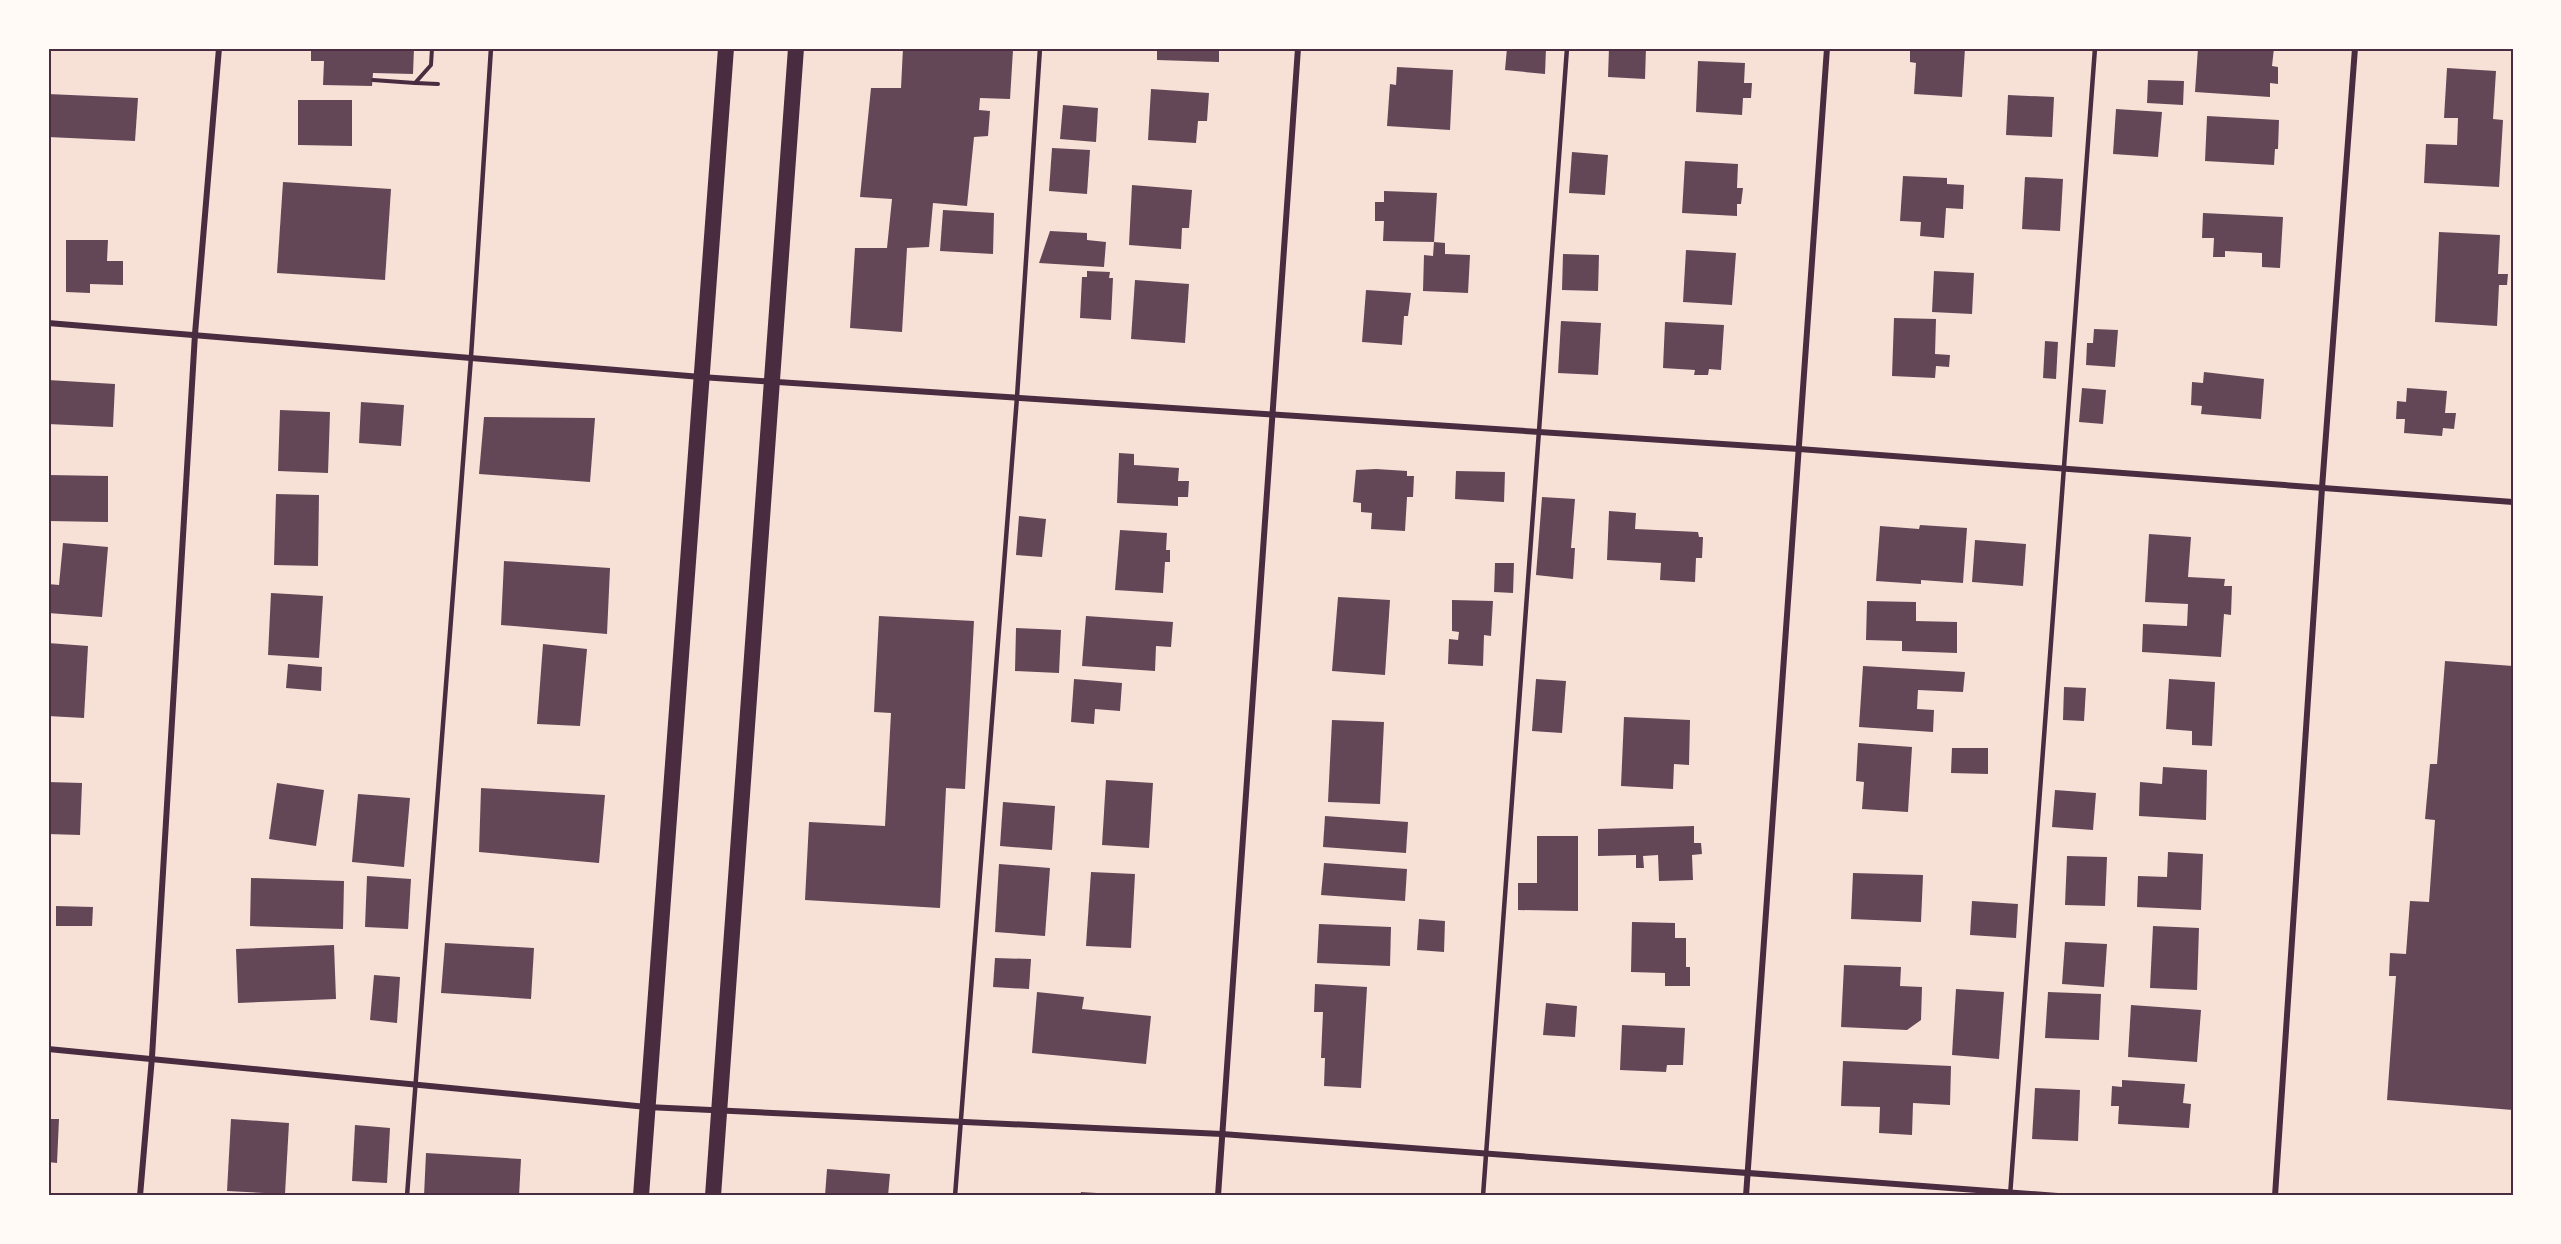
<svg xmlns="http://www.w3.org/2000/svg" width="2561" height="1244" viewBox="0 0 2561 1244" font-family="Commissioner,sans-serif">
  <rect width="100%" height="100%" fill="#f7e1d7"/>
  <g fill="#644757">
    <polygon points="311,48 414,48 413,74 373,73 372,86 323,85 324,61 311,61"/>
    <polygon points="903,48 1013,50 1010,99 980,98 979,110 990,111 988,136 974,137 967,206 933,203 929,247 907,248 902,332 850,328 855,248 887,248 892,199 860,197 871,88 901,88"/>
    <polygon points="1157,48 1219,48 1219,62 1157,60"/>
    <polygon points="1507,48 1546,48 1545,74 1505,70"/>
    <polygon points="1609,48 1646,48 1645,79 1608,77"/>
    <polygon points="1910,48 1965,48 1962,97 1914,94 1916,63 1910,62"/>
    <polygon points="2198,48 2274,48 2272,66 2278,67 2278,84 2270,83 2270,97 2195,92"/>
    <polygon points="1698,61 1745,63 1744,83 1752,83 1751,98 1743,98 1742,115 1696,112"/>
    <polygon points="1397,67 1453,70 1450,130 1387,126 1390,84 1396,85"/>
    <polygon points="2447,68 2496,71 2493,119 2503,120 2499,187 2424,183 2426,144 2457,145 2458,118 2444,118"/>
    <polygon points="2148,80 2184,81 2183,105 2147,103"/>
    <polygon points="1151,89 1209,93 1207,121 1198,121 1196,143 1148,140"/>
    <polygon points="48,94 138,98 135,141 48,137"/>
    <polygon points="2008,95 2054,97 2052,137 2006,135"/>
    <polygon points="298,100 352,100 352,146 298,145"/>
    <polygon points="1063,105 1098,108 1096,142 1060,139"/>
    <polygon points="2116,109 2162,112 2158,157 2113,154"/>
    <polygon points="2207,116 2279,120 2278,149 2275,149 2274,165 2205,161"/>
    <polygon points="1052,148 1090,150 1087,194 1049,191"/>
    <polygon points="1572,152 1608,155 1605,195 1569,193"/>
    <polygon points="1685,161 1738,164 1737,188 1743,188 1741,204 1737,204 1737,216 1682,213"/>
    <polygon points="1903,176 1947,178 1947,184 1964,185 1963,209 1946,208 1944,238 1920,236 1921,222 1900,221"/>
    <polygon points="2025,177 2063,179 2060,231 2022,229"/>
    <polygon points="283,182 391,189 385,280 277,273"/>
    <polygon points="1132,185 1192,190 1189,228 1182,228 1181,249 1129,245"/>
    <polygon points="1384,191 1437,193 1434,242 1383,241 1384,221 1375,221 1375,202 1384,202"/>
    <polygon points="943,210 994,213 993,254 940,251"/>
    <polygon points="2203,213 2283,217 2280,268 2262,267 2262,253 2225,251 2225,257 2213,257 2214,238 2202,238"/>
    <polygon points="1050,231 1087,233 1087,240 1106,242 1104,267 1039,263"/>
    <polygon points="2439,232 2500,235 2498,274 2508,274 2507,285 2499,285 2497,326 2435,322"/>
    <polygon points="66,240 108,240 107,261 123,261 123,285 90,284 90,293 66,292"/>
    <polygon points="1434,242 1445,243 1445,254 1470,255 1468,293 1423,291 1424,255 1433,256"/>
    <polygon points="1686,250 1736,253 1732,305 1683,302"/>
    <polygon points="1563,254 1599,255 1598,291 1562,290"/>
    <polygon points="1087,271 1110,272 1109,278 1113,278 1111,320 1080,318 1082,277 1087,277"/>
    <polygon points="1934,271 1974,273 1972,314 1932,312"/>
    <polygon points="1135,280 1189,284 1185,343 1131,339"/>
    <polygon points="1366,290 1411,293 1408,316 1404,316 1402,345 1362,342"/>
    <polygon points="1894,318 1936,319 1935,354 1950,355 1949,367 1936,366 1935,378 1892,376"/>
    <polygon points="1561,321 1601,323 1598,375 1558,373"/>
    <polygon points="1665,322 1724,325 1721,370 1709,369 1708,375 1694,375 1695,370 1663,368"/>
    <polygon points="2094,329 2118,330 2115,367 2086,365 2087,343 2093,343"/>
    <polygon points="2045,341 2058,342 2056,379 2043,378"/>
    <polygon points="2204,372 2264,379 2261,419 2201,414 2202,406 2191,405 2192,382 2203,383"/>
    <polygon points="48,380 115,384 113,427 48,424"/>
    <polygon points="2082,388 2106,390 2103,424 2079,422"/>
    <polygon points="2407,388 2447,391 2445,413 2456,413 2454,429 2443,428 2442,436 2404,433 2405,419 2396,419 2397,401 2406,402"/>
    <polygon points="361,402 404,405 401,446 359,443"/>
    <polygon points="280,410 330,412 328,473 278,471"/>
    <polygon points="484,417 595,418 590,482 479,474"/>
    <polygon points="1119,453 1134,454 1134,465 1179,468 1178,481 1189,481 1188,497 1178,497 1178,506 1117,503"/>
    <polygon points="1376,469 1407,471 1407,476 1414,476 1413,497 1407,497 1405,531 1371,529 1372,513 1361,512 1361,503 1353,502 1356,470"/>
    <polygon points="1456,471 1505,472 1504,502 1455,499"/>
    <polygon points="48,475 108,476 108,522 48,521"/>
    <polygon points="276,494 319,495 318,566 274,565"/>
    <polygon points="1542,497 1575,499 1571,548 1575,548 1573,579 1536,575"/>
    <polygon points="1609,511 1636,513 1635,529 1698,532 1699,537 1703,537 1702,558 1696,558 1695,582 1660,580 1661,563 1607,560"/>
    <polygon points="1019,516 1046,519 1042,557 1016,555"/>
    <polygon points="1920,525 1967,528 1963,583 1921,580 1921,584 1876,581 1880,526 1919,529"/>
    <polygon points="1120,530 1167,533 1166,550 1170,550 1170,562 1165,562 1163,593 1115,590"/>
    <polygon points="2149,534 2191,537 2188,577 2225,579 2224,586 2232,586 2231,615 2224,614 2221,657 2142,652 2143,624 2187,626 2188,604 2145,602"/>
    <polygon points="1975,540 2026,544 2023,586 1972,582"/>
    <polygon points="63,543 108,547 102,617 48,613 48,584 59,585"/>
    <polygon points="504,561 610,568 607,634 501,625"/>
    <polygon points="1495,563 1514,563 1513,593 1494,592"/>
    <polygon points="271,593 323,596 319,658 268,655"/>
    <polygon points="1338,597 1390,600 1385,675 1332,671"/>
    <polygon points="1452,600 1493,601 1491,636 1484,635 1483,666 1448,664 1449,639 1458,640 1459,632 1452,631"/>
    <polygon points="1867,601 1916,602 1916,621 1957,622 1957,653 1902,651 1902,641 1866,640"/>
    <polygon points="879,616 974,621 965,789 946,788 940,908 805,900 809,822 885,826 891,713 874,712"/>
    <polygon points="1086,616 1173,622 1171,647 1156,646 1155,671 1082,666"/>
    <polygon points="1016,628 1061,630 1059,673 1015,671"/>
    <polygon points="48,643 88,646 84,718 48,716"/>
    <polygon points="543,644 587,649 580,726 537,724"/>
    <polygon points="2445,661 2513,666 2513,1110 2387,1100 2396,976 2389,976 2390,953 2406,954 2410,901 2429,902 2435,820 2425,819 2430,764 2437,764"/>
    <polygon points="288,664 322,667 321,691 286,688"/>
    <polygon points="1863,666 1965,672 1963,692 1918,690 1917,709 1934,710 1933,732 1859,727"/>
    <polygon points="1074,679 1122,683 1120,711 1095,709 1094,724 1071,722"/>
    <polygon points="1536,679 1566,681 1562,733 1532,731"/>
    <polygon points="2169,679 2215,682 2212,746 2192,745 2192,731 2166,729"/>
    <polygon points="2064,687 2086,688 2084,721 2063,720"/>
    <polygon points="1624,717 1690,720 1689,765 1674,764 1673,789 1621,786"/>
    <polygon points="1332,720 1384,722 1380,804 1328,802"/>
    <polygon points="1858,743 1912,747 1908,812 1862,809 1864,782 1856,781"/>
    <polygon points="1952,748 1988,748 1988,774 1951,773"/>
    <polygon points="2163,767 2207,770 2206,820 2139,816 2140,782 2162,784"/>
    <polygon points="1106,780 1153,783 1149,848 1102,845"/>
    <polygon points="48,782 82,783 80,835 48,834"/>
    <polygon points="277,783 324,790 316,846 269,839"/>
    <polygon points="481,788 605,795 599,863 479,852"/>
    <polygon points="2055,790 2096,793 2093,830 2052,827"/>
    <polygon points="358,794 410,798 404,867 352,862"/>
    <polygon points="1003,802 1055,806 1052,850 1000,846"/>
    <polygon points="1325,816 1408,822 1406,853 1323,847"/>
    <polygon points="1694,826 1694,843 1701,843 1702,854 1692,855 1693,880 1659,881 1658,855 1643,856 1644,868 1636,868 1636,855 1598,856 1598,829"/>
    <polygon points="1537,836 1578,836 1578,911 1518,910 1518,883 1537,883"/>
    <polygon points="2168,852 2203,854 2201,910 2137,907 2138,876 2167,877"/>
    <polygon points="2067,856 2107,857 2105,906 2065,905"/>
    <polygon points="1324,863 1407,869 1405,901 1321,895"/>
    <polygon points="999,864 1050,868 1045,936 995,932"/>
    <polygon points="1091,872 1135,874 1131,948 1086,946"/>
    <polygon points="1853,873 1923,875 1921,922 1851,919"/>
    <polygon points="367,876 411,879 408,929 365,927"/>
    <polygon points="251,878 344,881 343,929 250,926"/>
    <polygon points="1972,901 2018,904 2016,938 1970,935"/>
    <polygon points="56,906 93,907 92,926 56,926"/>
    <polygon points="1419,919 1445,921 1444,952 1417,950"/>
    <polygon points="1632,922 1675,923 1675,938 1686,938 1686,967 1690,967 1690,986 1665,986 1665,973 1631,972"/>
    <polygon points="1319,924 1391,927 1390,966 1317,963"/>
    <polygon points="2153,926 2199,928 2197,990 2150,988"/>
    <polygon points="2065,942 2107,944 2104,987 2062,984"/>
    <polygon points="445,943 534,948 531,999 441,993"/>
    <polygon points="334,945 336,999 238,1003 236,949"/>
    <polygon points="995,958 1031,959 1029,989 993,987"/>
    <polygon points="1844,965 1901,967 1900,986 1922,987 1921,1020 1907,1030 1841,1027"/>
    <polygon points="374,975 400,977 397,1023 370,1020"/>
    <polygon points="1315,984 1367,987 1361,1088 1324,1086 1325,1058 1321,1058 1323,1012 1314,1012"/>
    <polygon points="1956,989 2004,992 1999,1059 1952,1055"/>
    <polygon points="1037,992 1084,997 1082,1009 1151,1016 1146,1064 1032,1053"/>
    <polygon points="2048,992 2101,994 2099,1040 2045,1038"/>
    <polygon points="1546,1003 1577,1006 1575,1037 1543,1035"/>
    <polygon points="2131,1005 2201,1010 2197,1062 2128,1057"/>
    <polygon points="1622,1025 1685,1028 1683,1065 1667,1065 1666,1072 1620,1070"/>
    <polygon points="1843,1061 1951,1066 1950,1105 1913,1103 1912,1135 1879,1133 1880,1107 1841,1106"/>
    <polygon points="2122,1080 2185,1084 2183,1103 2191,1104 2189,1128 2118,1124 2119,1106 2111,1106 2112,1086 2122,1087"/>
    <polygon points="2035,1088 2080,1090 2078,1141 2032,1139"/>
    <polygon points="48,1119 59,1119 57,1163 48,1162"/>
    <polygon points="231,1119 289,1123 285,1194 227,1191"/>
    <polygon points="355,1125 390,1128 387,1183 352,1181"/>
    <polygon points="426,1153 521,1159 519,1196 424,1196"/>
    <polygon points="827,1169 890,1174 888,1196 825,1196"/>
    <polygon points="1081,1192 1113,1194 1113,1196 1080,1196"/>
  </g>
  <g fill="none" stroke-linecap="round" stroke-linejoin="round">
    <g stroke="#4a2c40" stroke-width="4">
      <polyline points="373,80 415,83 431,65 432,48"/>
      <polyline points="416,83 438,84"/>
    </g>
    <g stroke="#4a2c40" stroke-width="4.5">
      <polyline points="407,1196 471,357 491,48"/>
      <polyline points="955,1196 1017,397 1040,48"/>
      <polyline points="1483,1196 1567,48"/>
      <polyline points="2010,1196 2095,48"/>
    </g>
    <g stroke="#4a2c40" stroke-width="6">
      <polyline points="48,323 701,377 1799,449 2513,502"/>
      <polyline points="48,1049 647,1107 1222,1134 2058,1196"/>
      <polyline points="140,1196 152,1057 195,334 219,48"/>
      <polyline points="1218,1196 1298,48"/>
      <polyline points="1746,1196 1827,48"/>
      <polyline points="2275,1196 2322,488 2355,48"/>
    </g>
    <g stroke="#4a2c40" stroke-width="16">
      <polyline points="641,1196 726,48"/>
      <polyline points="713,1196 796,48"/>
    </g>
  </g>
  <rect width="2561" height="1244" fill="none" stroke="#fffaf5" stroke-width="99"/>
  <rect x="50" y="50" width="2462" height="1144" fill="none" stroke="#4a2c40" stroke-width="2"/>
</svg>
